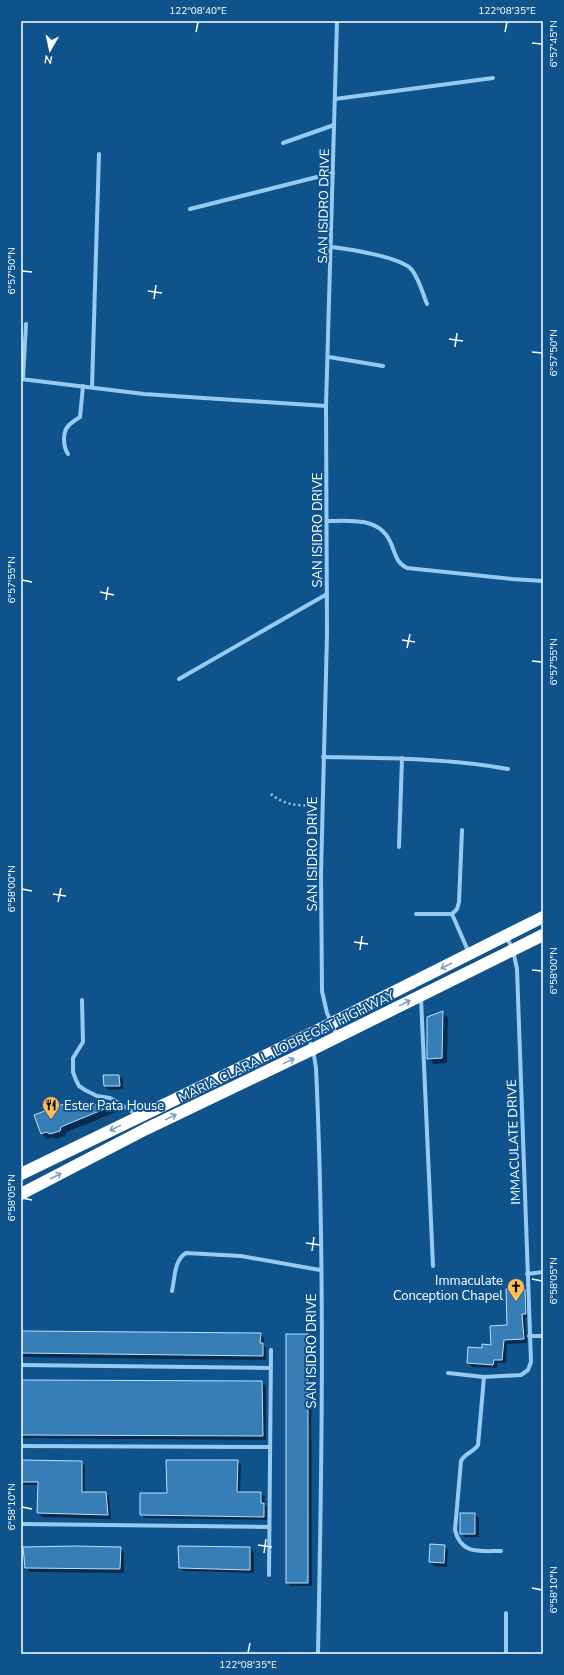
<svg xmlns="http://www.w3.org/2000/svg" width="564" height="1675" viewBox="0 0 564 1675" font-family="'Nunito Sans',sans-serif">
  <rect width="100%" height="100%" fill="#0f538d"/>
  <g fill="#0007">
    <polygon points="442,1012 448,1018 447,1063 434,1064 428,1059"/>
    <polygon points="119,1076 123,1080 123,1089 108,1090 105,1086"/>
    <polygon points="65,1105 114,1106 119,1111 74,1129 67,1132 65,1136 56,1139 53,1137 47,1139 42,1133"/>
    <polygon points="524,1290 528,1294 529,1318 525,1318 527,1343 507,1344 506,1363 497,1363 497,1368 472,1367 468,1363 483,1349 492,1346 508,1325"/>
    <polygon points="21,1331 260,1334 264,1338 264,1345 266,1348 266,1360 21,1357"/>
    <polygon points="307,1335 311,1339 312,1586 291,1586 287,1583"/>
    <polygon points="21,1380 262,1382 266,1386 266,1440 21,1438"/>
    <polygon points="21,1460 82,1462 85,1466 85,1493 105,1493 109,1497 111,1519 42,1517 38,1513 39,1485 21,1485"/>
    <polygon points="237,1461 241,1465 240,1493 261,1493 265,1497 264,1504 267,1507 267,1520 145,1518 141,1514 168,1494"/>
    <polygon points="475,1514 479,1518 479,1537 465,1537 461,1533"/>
    <polygon points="444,1546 448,1550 447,1567 434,1566 430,1562"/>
    <polygon points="179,1547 250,1548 254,1552 254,1573 184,1571 180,1568"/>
    <polygon points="120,1548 124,1552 124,1573 30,1572 26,1568"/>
  </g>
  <g fill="#377eb7" stroke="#bde1fe">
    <polygon points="443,1011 442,1058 427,1059 427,1017"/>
    <polygon points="103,1075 119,1075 120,1086 104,1086"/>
    <polygon points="64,1104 65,1104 114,1105 68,1124 61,1127 60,1131 50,1134 46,1132 41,1134 34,1115"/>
    <polygon points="506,1289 525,1289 526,1314 522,1314 524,1339 504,1340 502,1360 494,1360 493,1365 467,1363 468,1347 482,1348 482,1344 491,1345 490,1326 507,1325"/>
    <polygon points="21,1331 261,1333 260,1343 263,1343 263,1356 21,1353"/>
    <rect x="286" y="1334" width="22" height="249"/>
    <polygon points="21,1380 262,1381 263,1436 21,1435"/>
    <polygon points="21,1460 82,1461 82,1492 106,1492 108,1515 37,1513 38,1482 21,1482"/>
    <polygon points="166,1460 238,1460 237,1492 261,1492 261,1503 264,1503 264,1517 140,1515 140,1493 167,1493"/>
    <rect x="460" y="1513" width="15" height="21"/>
    <polygon points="430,1544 445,1545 444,1563 429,1562"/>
    <polygon points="74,1546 121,1547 120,1569 25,1568 23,1547"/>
    <polygon points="178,1546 250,1547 250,1570 179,1568"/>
  </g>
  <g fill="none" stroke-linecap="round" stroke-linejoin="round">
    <path stroke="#96caf3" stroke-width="2.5" stroke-dasharray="2 3" stroke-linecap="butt" d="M271,794C285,806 298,805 316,806"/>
    <g stroke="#96caf3" stroke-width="4">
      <polyline points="335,99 493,78"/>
      <polyline points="283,143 334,125"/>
      <polyline points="190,209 333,173"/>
      <path d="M332,247C348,249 402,257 412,270C419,279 423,294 427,304"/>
      <polyline points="329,357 383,366"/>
      <polyline points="21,379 144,394 326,406"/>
      <polyline points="23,379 26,324"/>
      <polyline points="92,387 99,154"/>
      <path d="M68,454C63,446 62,432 69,425C72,422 77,419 80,417L83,386"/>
      <path d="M327,521C354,521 382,517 392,546C396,556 397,563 407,568L512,579L543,581"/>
      <polyline points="179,679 327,594"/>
      <path d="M323,757C385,758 447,758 508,769"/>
      <polyline points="462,830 459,902 457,909 452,914 469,953"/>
      <polyline points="399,847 402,758"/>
      <polyline points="416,914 452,914"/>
      <polyline points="421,998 433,1266"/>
      <polyline points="82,1000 83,1042 73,1058 73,1072 76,1080 79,1086 85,1090 97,1096 110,1098 138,1115"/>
      <path d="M307,1036L313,1049L316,1068C325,1263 322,1459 318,1654"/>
      <polyline points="337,1036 327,1013 322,991 321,874 327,634 326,406 337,21"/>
      <polyline points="527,1274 543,1272"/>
      <path d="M172,1291C175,1278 174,1260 186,1253L241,1256L320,1270"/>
      <polyline points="529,1336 543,1336"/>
      <polyline points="21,1365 271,1368"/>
      <polyline points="448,1373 484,1377"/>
      <polyline points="21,1446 270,1447"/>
      <polyline points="21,1524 269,1527"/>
      <path d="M501,1551C480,1551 461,1555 455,1530L461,1461C465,1453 474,1452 478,1445L484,1377L521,1375L528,1370L531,1362L517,969L513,950L506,936"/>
      <polyline points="269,1575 271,1350"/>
      <polyline points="506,1613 506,1654"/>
    </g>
    <g stroke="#fff" stroke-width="12">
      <polyline points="21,1174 306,1036 543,917"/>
      <polyline points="21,1194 146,1129 313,1049 543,935"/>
    </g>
  </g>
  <defs><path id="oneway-shaft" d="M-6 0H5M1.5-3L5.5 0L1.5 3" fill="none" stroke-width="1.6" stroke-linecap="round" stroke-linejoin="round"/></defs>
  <g stroke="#7ba0c0">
    <use href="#oneway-shaft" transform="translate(446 966) rotate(153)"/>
    <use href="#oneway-shaft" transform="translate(405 1003) rotate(-26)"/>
    <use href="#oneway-shaft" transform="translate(289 1061) rotate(-26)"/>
    <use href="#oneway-shaft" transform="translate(171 1117) rotate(-26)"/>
    <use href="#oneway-shaft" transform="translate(115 1128) rotate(154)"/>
    <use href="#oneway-shaft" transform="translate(56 1176) rotate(-27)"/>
  </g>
  <path fill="none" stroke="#fff" stroke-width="1.5" d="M196,32L198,22M505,32L507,22M532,43L542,44M22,271L32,272M148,291L162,293M154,299L156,285M449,339L463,341M455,347L457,333M532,352L542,353M22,580L32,582M100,592L114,595M106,600L108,587M402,640L415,642M407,648L410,634M532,661L542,662M22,889L32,891M53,894L66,896M58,902L61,888M354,942L368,944M360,950L362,936M532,970L542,971M22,1198L32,1200M306,1243L320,1245M312,1251L314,1237M532,1279L542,1281M22,1507L32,1509M258,1545L272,1547M264,1553L266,1539M532,1588L542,1590M248,1653L250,1643"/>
  <defs>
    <symbol id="restaurant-pin" viewBox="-11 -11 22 30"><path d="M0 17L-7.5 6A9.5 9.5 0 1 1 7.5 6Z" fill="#ffbd58" stroke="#0f538d"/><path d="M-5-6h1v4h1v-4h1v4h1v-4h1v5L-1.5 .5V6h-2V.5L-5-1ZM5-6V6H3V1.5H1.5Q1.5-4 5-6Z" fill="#111"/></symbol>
    <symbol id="church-pin" viewBox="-11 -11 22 30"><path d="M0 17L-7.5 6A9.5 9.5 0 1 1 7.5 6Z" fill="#ffbd58" stroke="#0f538d"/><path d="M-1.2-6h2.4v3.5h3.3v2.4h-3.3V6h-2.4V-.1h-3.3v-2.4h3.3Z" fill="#111"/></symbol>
  </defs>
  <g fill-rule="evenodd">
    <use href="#restaurant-pin" x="41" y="1095" width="20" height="27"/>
    <use href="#church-pin" x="506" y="1277" width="20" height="27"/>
  </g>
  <g text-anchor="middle" stroke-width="4" stroke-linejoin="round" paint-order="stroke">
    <g font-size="13" fill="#fff" stroke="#0f538d">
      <text transform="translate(323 206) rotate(-89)" y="5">SAN ISIDRO DRIVE</text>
      <text transform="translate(317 530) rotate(-90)" y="5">SAN ISIDRO DRIVE</text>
      <text transform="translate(312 854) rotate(-90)" y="5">SAN ISIDRO DRIVE</text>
      <text transform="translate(286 1046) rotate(-26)" y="5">MARIA CLARA L. LOBREGAT HIGHWAY</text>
      <text transform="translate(513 1142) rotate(-92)" y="5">IMMACULATE DRIVE</text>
      <text transform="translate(311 1351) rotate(-90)" y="5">SAN ISIDRO DRIVE</text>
    </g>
    <g font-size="13" fill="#fff" stroke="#0f538d" text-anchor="start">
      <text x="64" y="1110">Ester Pata House</text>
      <text x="503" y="1285" text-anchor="end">Immaculate<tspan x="503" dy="15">Conception Chapel</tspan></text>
    </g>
  </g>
  <rect width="564" height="1675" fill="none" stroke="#0f538d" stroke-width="44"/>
  <g transform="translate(50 50) rotate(189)" stroke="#0f538d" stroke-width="3" paint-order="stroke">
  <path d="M0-3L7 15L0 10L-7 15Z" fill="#ffffff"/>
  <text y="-6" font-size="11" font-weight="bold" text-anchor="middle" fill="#ffffff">N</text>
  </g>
  <rect x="22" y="22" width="520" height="1631" fill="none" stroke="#fff" stroke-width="1.5"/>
  <g font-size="10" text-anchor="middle" fill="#fff">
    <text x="198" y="14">122°08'40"E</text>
    <text x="507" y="14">122°08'35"E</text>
    <text transform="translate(553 44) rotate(-90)" y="4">6°57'45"N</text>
    <text transform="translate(11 271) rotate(-90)" y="4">6°57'50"N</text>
    <text transform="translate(553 353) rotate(-90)" y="4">6°57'50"N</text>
    <text transform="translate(11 580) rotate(-90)" y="4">6°57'55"N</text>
    <text transform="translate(553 662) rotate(-90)" y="4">6°57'55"N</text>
    <text transform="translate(11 889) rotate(-90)" y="4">6°58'00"N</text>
    <text transform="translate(553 971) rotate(-90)" y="4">6°58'00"N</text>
    <text transform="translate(11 1198) rotate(-90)" y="4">6°58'05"N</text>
    <text transform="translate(553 1281) rotate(-90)" y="4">6°58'05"N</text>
    <text transform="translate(11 1507) rotate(-90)" y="4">6°58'10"N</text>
    <text transform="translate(553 1590) rotate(-90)" y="4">6°58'10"N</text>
    <text x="248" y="1668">122°08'35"E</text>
  </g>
</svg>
